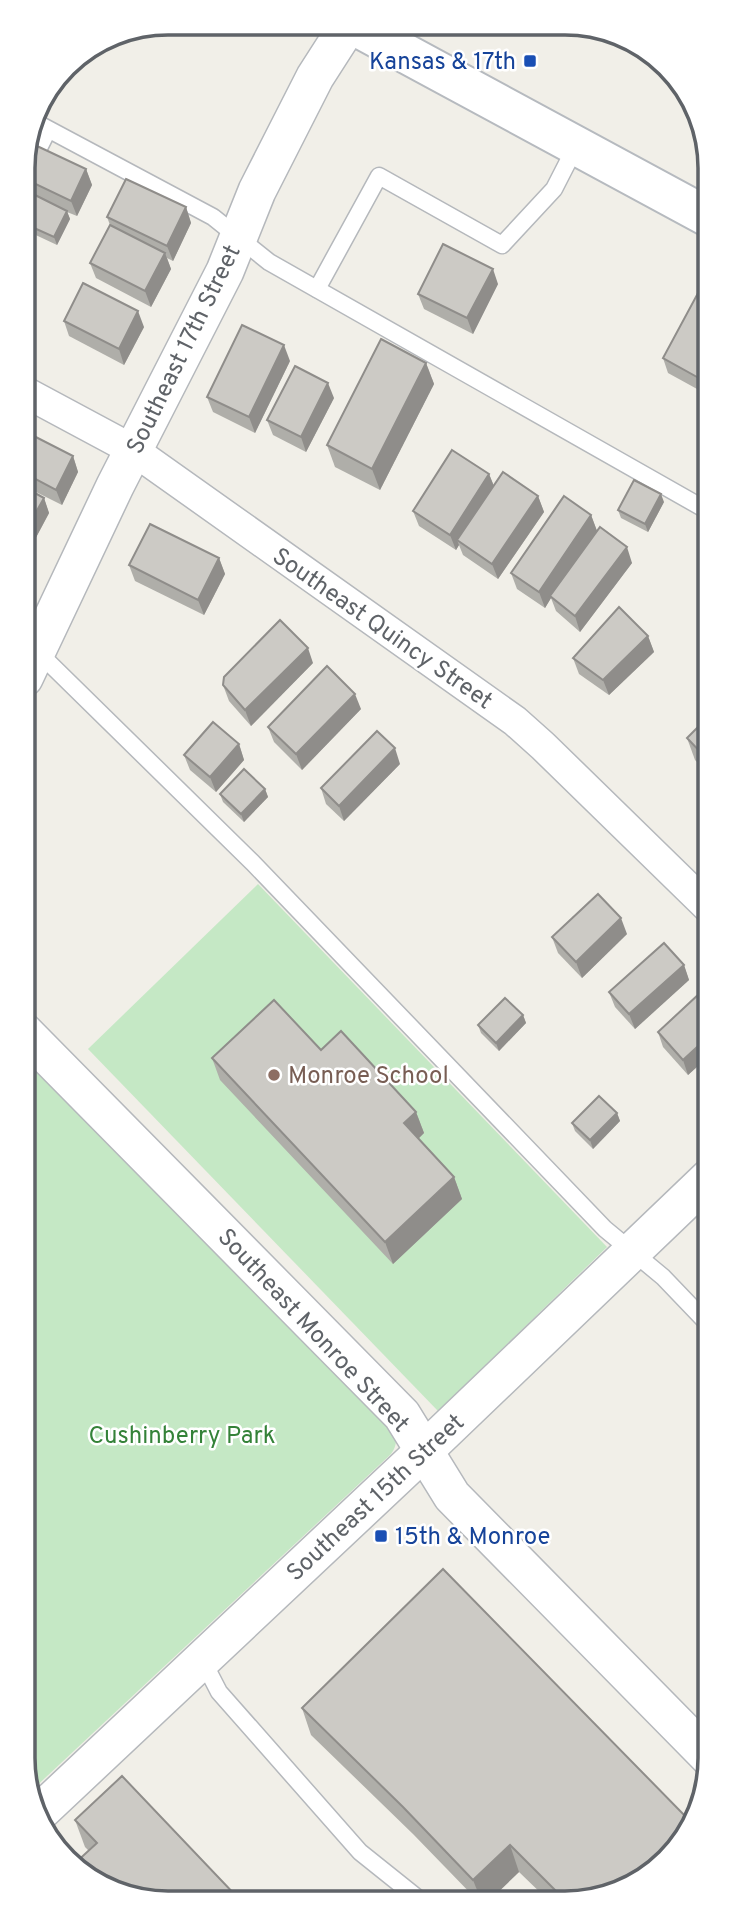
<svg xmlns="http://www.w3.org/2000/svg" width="733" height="1926" viewBox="0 0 733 1926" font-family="Overpass,sans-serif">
  <rect width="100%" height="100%" fill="#f1efe8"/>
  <g fill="#c5e8c5">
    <polygon points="258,884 607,1247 438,1411 88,1049"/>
    <path d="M24,1049L392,1426C397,1437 398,1444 391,1454L29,1793L26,1787Z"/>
  </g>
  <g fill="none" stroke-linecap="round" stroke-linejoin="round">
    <defs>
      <g id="service">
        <polyline points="33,121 213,217 269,262 708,511"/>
        <polyline points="23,180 48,130"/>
        <polyline points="317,289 379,176 502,245 554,189 576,146"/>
        <polyline points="37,651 253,863 605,1229 663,1277 709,1325"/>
        <polyline points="202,1659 219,1692 360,1852 420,1900"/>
      </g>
      <polyline id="minor" points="23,391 133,450 515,721 543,746 709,908"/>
      <g id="tertiary">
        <polyline points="24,678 115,486 225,271 257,191 315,77 349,24"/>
        <polyline points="24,1032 402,1415 452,1496 710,1758"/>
        <polyline points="39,1813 423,1452 709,1178"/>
      </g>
      <polyline id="secondary" points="351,24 708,217"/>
    </defs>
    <use href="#service" stroke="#b5b8bc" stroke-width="19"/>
    <use href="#minor" stroke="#b5b8bc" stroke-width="33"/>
    <use href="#tertiary" stroke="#b5b8bc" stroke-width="40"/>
    <use href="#secondary" stroke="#b6babf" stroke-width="42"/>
    <use href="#service" stroke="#fff" stroke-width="16"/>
    <use href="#minor" stroke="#fff" stroke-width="30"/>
    <use href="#tertiary" stroke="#fff" stroke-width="37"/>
    <use href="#secondary" stroke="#fff" stroke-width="38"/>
  </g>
  <g fill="#afaea9">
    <polygon points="86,169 92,185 77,216 67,212 70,219 57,245 25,230 23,220 34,196 28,193 23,177"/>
    <polygon points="186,207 191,223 173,261 167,258 171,269 151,307 96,278 90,263 110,225 107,217"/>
    <polygon points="498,284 473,334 424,309 418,294"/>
    <polygon points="708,298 708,395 668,373 663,358"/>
    <polygon points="64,321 144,327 124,365 69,336"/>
    <polygon points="290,361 255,433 213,412 207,397"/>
    <polygon points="426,363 434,384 380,490 335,467 327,445"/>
    <polygon points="334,398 306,452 273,435 267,420"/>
    <polygon points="24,431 73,456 78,472 62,505 24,486"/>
    <polygon points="489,474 494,486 538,496 544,512 498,579 463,555 459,545 456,550 419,526 413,511"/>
    <polygon points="24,487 44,498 49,513 32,545 24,541"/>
    <polygon points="664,502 648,532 621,518 618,510"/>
    <polygon points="591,515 597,531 632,563 580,632 556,611 551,598 545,608 517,589 511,573"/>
    <polygon points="219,558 225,574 204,615 135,581 129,565"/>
    <polygon points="648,636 654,652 609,695 579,674 573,658"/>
    <polygon points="313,663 251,726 229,701 223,685"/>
    <polygon points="361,709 302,770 274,742 268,727"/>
    <polygon points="708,717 708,774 695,760 687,738"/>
    <polygon points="239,744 244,760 216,792 190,770 184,755"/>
    <polygon points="400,764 344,821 326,804 321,788"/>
    <polygon points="265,789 268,797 244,822 223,802 220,794"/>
    <polygon points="627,934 582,978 558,953 552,937"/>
    <polygon points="684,965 689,980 635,1029 615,1007 609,992"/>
    <polygon points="709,1004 709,1056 688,1075 663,1047 658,1032"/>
    <polygon points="523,1015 526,1023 499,1051 481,1033 478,1025"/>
    <polygon points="321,1050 416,1112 424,1133 418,1139 454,1177 462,1199 393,1264 220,1080 212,1058"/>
    <polygon points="617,1113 620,1121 593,1149 575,1131 572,1123"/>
    <polygon points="302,1708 594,1900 548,1900 519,1872 490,1900 477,1900 413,1834 311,1735"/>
    <polygon points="75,1820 240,1900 89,1851 85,1847"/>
  </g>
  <g fill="#8f8d8a">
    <polygon points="86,169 92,185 77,216 71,201"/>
    <polygon points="186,207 191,223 173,261 167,246"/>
    <polygon points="67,211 70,219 57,245 54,237"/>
    <polygon points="165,253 171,269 151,307 145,291"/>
    <polygon points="493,269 498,284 473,334 467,318"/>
    <polygon points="138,311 144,327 124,365 119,349"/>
    <polygon points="284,345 290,361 255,433 249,417"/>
    <polygon points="426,363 434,384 380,490 372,469"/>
    <polygon points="328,383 334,398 306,452 301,437"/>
    <polygon points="73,456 78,472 62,505 56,490"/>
    <polygon points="489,474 495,489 457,540 459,545 456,550 450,535"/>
    <polygon points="661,494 664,502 648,532 645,524"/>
    <polygon points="538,496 544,512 498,579 492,564"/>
    <polygon points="44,498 49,513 32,545 26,530"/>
    <polygon points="591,515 597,531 550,596 551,598 545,608 539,592"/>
    <polygon points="627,547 632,563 580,632 575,616"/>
    <polygon points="219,558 225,574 204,615 198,600"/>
    <polygon points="648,636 654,652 609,695 603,680"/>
    <polygon points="308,648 313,663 251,726 245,710"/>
    <polygon points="355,694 361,709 302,770 296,754"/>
    <polygon points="239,744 244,760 216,792 210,777"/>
    <polygon points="395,748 400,764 344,821 339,806"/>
    <polygon points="265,789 268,797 244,822 241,814"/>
    <polygon points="621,918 627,934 582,978 576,962"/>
    <polygon points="684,965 689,980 635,1029 629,1014"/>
    <polygon points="523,1015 526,1023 499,1051 496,1043"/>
    <polygon points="709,1036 709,1056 688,1075 683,1060"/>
    <polygon points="416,1112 424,1133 412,1145 404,1123"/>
    <polygon points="617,1113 620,1121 593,1149 590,1140"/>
    <polygon points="454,1177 462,1199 393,1264 385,1242"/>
    <polygon points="510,1845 519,1872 490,1900 481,1900 473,1880"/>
  </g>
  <g fill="#cccac5" stroke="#8f8d8a" stroke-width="2">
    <polygon points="37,146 86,169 71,201 23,178"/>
    <polygon points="126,179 186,207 167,246 107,217"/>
    <polygon points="35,195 67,211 54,237 23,223 23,220"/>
    <polygon points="110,225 165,253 145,291 90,263"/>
    <polygon points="443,244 493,269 467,318 418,294"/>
    <polygon points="83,283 138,311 119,349 64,321"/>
    <polygon points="698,293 708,298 708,379 706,382 663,358"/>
    <polygon points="242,325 284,345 249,417 207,397"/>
    <polygon points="381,339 426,363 372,469 327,445"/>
    <polygon points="295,366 328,383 301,437 267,420"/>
    <polygon points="24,431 73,456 56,490 24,473"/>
    <polygon points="452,450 489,474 450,535 413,511"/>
    <polygon points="503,472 538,496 492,564 457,540"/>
    <polygon points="634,480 661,494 645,524 618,510"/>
    <polygon points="24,487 44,498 26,530 24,528"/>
    <polygon points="564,496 591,515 539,592 511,573"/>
    <polygon points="150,524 219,558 198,600 129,565"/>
    <polygon points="600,527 627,547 575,616 550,596"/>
    <polygon points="619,607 648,636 603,680 573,658"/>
    <polygon points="280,620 308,648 245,710 223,685 224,677"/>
    <polygon points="327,666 355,694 296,754 268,727"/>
    <polygon points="708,717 708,760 687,738"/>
    <polygon points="213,722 239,744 210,777 184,755"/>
    <polygon points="377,731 395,748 339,806 321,788"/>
    <polygon points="244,769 265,789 241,814 220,794"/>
    <polygon points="598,894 621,918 576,962 552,937"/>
    <polygon points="664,943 684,965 629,1014 609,992"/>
    <polygon points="699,994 709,1004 709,1036 683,1060 658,1032"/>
    <polygon points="505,998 523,1015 496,1043 478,1025"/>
    <polygon points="274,1000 321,1050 341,1031 416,1112 404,1123 454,1177 385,1242 212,1058"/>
    <polygon points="599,1096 617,1113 590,1140 572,1123"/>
    <polygon points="443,1569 689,1820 675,1854 594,1900 565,1900 510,1845 473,1880 403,1807 302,1708"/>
    <polygon points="122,1776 240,1900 139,1900 73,1865 97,1843 75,1820"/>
  </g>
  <g fill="#1a4fb4" stroke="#fff" stroke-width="2.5">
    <rect x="523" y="54" width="14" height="14" rx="3.5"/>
    <rect x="374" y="1529" width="14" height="14" rx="3.5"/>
  </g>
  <circle fill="#8d6e63" stroke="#fff" stroke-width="2.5" cx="274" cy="1075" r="7"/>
  <g text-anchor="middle" stroke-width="5" stroke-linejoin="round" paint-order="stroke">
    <g font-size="24" fill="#164399" stroke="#fff" text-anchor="end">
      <text x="516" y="69">Kansas &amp; 17th</text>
      <text x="395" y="1544" text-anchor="start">15th &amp; Monroe</text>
    </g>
    <g font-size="24" fill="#5f6368" stroke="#fff">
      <text transform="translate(183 349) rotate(-64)" y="8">Southeast 17th Street</text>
      <text transform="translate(383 628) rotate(35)" y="8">Southeast Quincy Street</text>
      <text transform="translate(314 1330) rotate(47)" y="8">Southeast Monroe Street</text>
      <text transform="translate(375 1497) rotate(-43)" y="8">Southeast 15th Street</text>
    </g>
    <g font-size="24" fill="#785e54" stroke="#fff" text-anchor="start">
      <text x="288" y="1083">Monroe School</text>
    </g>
    <g font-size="24" fill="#348238" stroke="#fff">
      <text x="182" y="1443">Cushinberry Park</text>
    </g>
  </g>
  <path d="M0 0H733V1926H0ZM168 35H565A133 133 0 0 1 698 168V1758A133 133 0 0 1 565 1891H168A133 133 0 0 1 35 1758V168A133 133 0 0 1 168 35Z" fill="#fff" fill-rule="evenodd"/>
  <path fill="none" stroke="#5f6368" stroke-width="3.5" d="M168 35H565A133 133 0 0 1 698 168V1758A133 133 0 0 1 565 1891H168A133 133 0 0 1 35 1758V168A133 133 0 0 1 168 35Z"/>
</svg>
